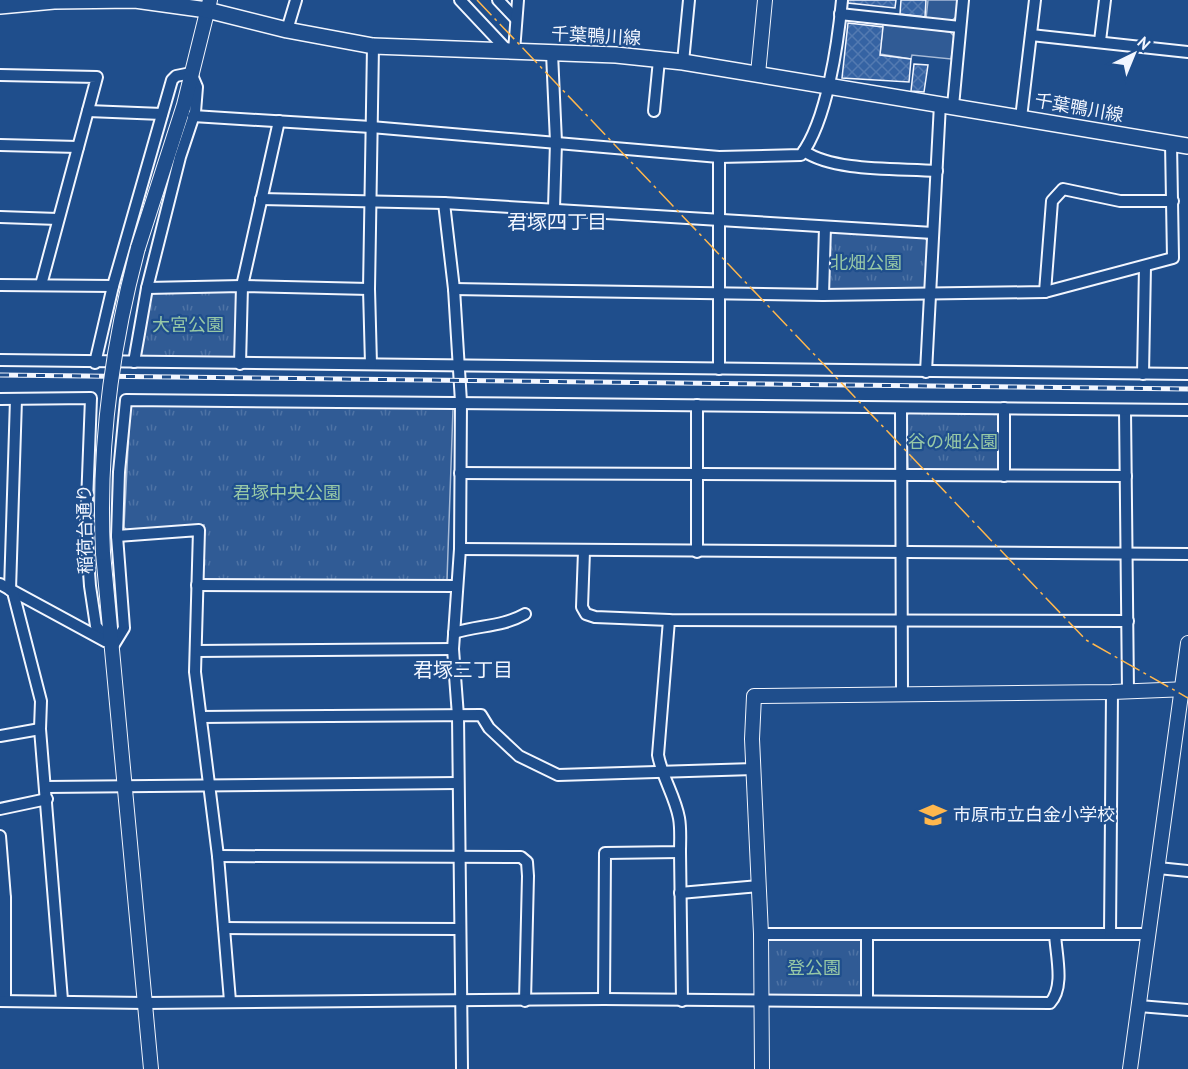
<svg xmlns="http://www.w3.org/2000/svg" width="1188" height="1069" viewBox="0 0 1188 1069" font-family="'PT Sans','Noto Sans JP',sans-serif">
  <defs>
    <pattern id="grass-tufts" width="24" height="20" patternUnits="userSpaceOnUse" patternTransform="scale(1.5)"><rect width="24" height="20" fill="#305b95"/><path d="M3 7l-1-3M5 7V3M7 7l1-3M15 17l-1-3M17 17v-4M19 17l1-3" fill="none" stroke="#4e73a5"/></pattern>
    <pattern id="building-cross-hatch" width="8" height="8" patternUnits="userSpaceOnUse" patternTransform="scale(1.5)"><rect width="8" height="8" fill="#3563a3"/><path d="M0 0l8 8M0 8l8-8" fill="none" stroke="#537ab1"/></pattern>
  </defs>
  <rect width="100%" height="100%" fill="#1f4e8c"/>
  <g fill="url(#grass-tufts)" stroke="#a8bbd7" stroke-width="1.5">
    <polygon points="832,232 925,238 928,242 925,289 832,291 828,287 829,236"/>
    <polygon points="242,286 240,364 134,362 147,288"/>
    <polygon points="133,403 450,407 453,409 447,580 206,581 202,578 204,525 128,532 124,527 130,408"/>
    <polygon points="910,412 997,413 1000,416 1000,468 996,471 911,471 908,468 906,416"/>
    <rect x="761" y="934" width="106" height="67"/>
  </g>
  <g fill="#305b95" stroke="#a8bbd7" stroke-width="1.5">
    <polygon points="928,0 959,0 957,16 950,22 926,19"/>
    <polygon points="883,23 950,32 955,37 951,59 912,55 911,59 880,54"/>
  </g>
  <g fill="url(#building-cross-hatch)" stroke="#f2f6ff" stroke-width="1.5">
    <polygon points="848,0 896,0 895,8 848,3"/>
    <polygon points="901,0 926,0 925,17 900,14"/>
    <polygon points="848,23 883,27 880,55 911,59 909,82 842,78"/>
    <polygon points="914,64 928,65 924,92 911,91"/>
  </g>
  <g fill="none" stroke-linecap="round" stroke-linejoin="round">
    <defs>
      <g id="street">
        <polyline points="460,0 507,50"/>
        <polyline points="498,0 515,18"/>
        <polyline points="840,14 960,27"/>
        <polyline points="287,30 296,0"/>
        <polyline points="1031,35 1188,52"/>
        <polyline points="1100,41 1105,0"/>
        <polyline points="514,51 518,0"/>
        <polyline points="552,53 556,142 554,208"/>
        <polyline points="683,62 689,0"/>
        <polyline points="0,75 97,77 41,285"/>
        <polyline points="953,106 963,0"/>
        <polyline points="88,111 162,114"/>
        <polyline points="654,111 659,60"/>
        <path d="M193,116L371,127L719,157L801,155C827,121 838,43 842,0"/>
        <polyline points="1021,118 1035,0"/>
        <polyline points="0,145 78,147"/>
        <path d="M804,151C834,172 900,168 937,171"/>
        <polyline points="719,157 719,369"/>
        <polyline points="261,199 444,203 933,233"/>
        <polyline points="444,203 454,289 461,402 460,549 453,649 458,716 462,1069"/>
        <polyline points="0,217 58,219"/>
        <polyline points="0,285 113,286"/>
        <polyline points="147,288 242,286 369,289"/>
        <polyline points="454,289 823,295 1045,292 1173,258 1171,143"/>
        <polyline points="1045,292 1052,201 1063,189 1120,201 1173,201"/>
        <polyline points="823,295 825,227"/>
        <polyline points="0,360 1188,374"/>
        <polyline points="95,363 113,286 172,80 176,76 191,73 197,87 195,112 180,157 147,288 134,362"/>
        <polyline points="240,364 242,286 279,121"/>
        <polyline points="371,364 369,289 373,46"/>
        <polyline points="926,372 940,104"/>
        <polyline points="1143,374 1145,266"/>
        <polyline points="0,399 91,398 86,529 90,586 96,626 112,645"/>
        <polyline points="697,405 697,552"/>
        <polyline points="901,408 902,692"/>
        <polyline points="1125,410 1128,692"/>
        <polyline points="460,473 1126,476"/>
        <polyline points="1004,476 1004,408"/>
        <polyline points="117,536 199,530 195,672 218,856 230,1001"/>
        <polyline points="460,549 1188,554"/>
        <polyline points="584,551 582,607 586,614 595,617 669,620 1128,621"/>
        <polyline points="0,584 105,641"/>
        <polyline points="197,585 456,586"/>
        <polyline points="10,590 16,399"/>
        <polyline points="13,592 41,701 40,729 62,1000"/>
        <path d="M454,633C479,625 502,627 525,614"/>
        <polyline points="113,646 124,628 117,536 119,472 126,400 1188,410"/>
        <polyline points="196,651 453,649"/>
        <polyline points="201,717 481,715 489,728 519,756 558,775 754,769"/>
        <polyline points="0,736 40,729"/>
        <polyline points="46,787 458,783"/>
        <polyline points="0,809 47,799"/>
        <polyline points="0,836 5,898"/>
        <polyline points="680,852 682,1001"/>
        <polyline points="218,856 521,857 527,862 528,876 525,1001"/>
        <polyline points="1158,868 1188,871"/>
        <polyline points="680,893 759,886"/>
        <polyline points="0,898 5,898 5,1000"/>
        <polyline points="224,928 460,929"/>
        <polyline points="761,934 1147,934"/>
        <polyline points="867,934 867,1001"/>
        <polyline points="1110,934 1112,692"/>
        <path d="M604,999L605,853L680,852C680,841 681,829 679,818C675,796 662,777 658,755L669,620"/>
        <path d="M0,1001L145,1003L604,999L1050,1003C1065,987 1056,955 1055,934"/>
        <polyline points="1139,1006 1188,1010"/>
      </g>
      <g id="secondary">
        <polyline points="758,74 765,0"/>
        <polyline points="138,248 184,105 210,0"/>
        <polyline points="103,553 151,1069"/>
        <polyline points="762,1069 761,934 752,739 754,696 1112,692 1188,689"/>
        <polyline points="1130,1069 1188,643"/>
      </g>
      <polyline id="primary" points="0,6 54,1 135,0 207,10 287,30 373,46 616,55 683,62 1188,146"/>
    </defs>
    <use href="#street" stroke="#f2f6ff" stroke-width="14"/>
    <use href="#secondary" stroke="#f2f6ff" stroke-width="16"/>
    <use href="#primary" stroke="#f2f6ff" stroke-width="18"/>
    <use href="#street" stroke="#1f4e8c" stroke-width="10"/>
    <use href="#secondary" stroke="#1f4e8c" stroke-width="14"/>
    <use href="#primary" stroke="#1f4e8c" stroke-width="15"/>
    <defs>
      <polyline id="rail" points="0,375 1188,389"/>
    </defs>
    <use href="#rail" stroke="#f2f6ff" stroke-width="5"/>
    <use href="#rail" stroke="#1f4e8c" stroke-width="3" stroke-dasharray="9" stroke-linecap="butt"/>
    <defs>
      <path id="secondary-bridge" d="M103,553C98,449 111,349 138,248"/>
    </defs>
    <use href="#secondary-bridge" stroke="#f2f6ff" stroke-width="16" stroke-linecap="butt"/>
    <use href="#secondary-bridge" stroke="#1f4e8c" stroke-width="14"/>
    <polyline stroke="#ffb74d" stroke-width="1.5" stroke-dasharray="21 4.5 3 4.5" stroke-linecap="butt" points="477,0 1086,640 1188,698"/>
  </g>
  <defs>
    <symbol id="school-bare" viewBox="-9 -9 18 18"><path d="M0-5L7-2L0 1L-7-2ZM-4 1L0 2.5L4 1V4Q0 6-4 4Z" fill="#ffb74d" stroke="#1f4e8c" stroke-width="2.5" paint-order="stroke"/></symbol>
  </defs>
  <g fill-rule="evenodd">
    <use href="#school-bare" x="914" y="796" width="38" height="38"/>
  </g>
  <g text-anchor="middle" stroke-width="4.5" stroke-linejoin="round" paint-order="stroke">
    <g font-size="18" fill="#f2f6ff" stroke="#1f4e8c">
      <text transform="translate(596 36) rotate(3)" y="6">千葉鴨川線</text>
      <text transform="translate(1079 108) rotate(10)" y="6">千葉鴨川線</text>
      <text transform="translate(85 529) rotate(-91)" y="6">稲荷台通り</text>
    </g>
    <g font-size="18" fill="#97c8a6" stroke="#1f4e8c">
      <text x="866" y="269">北畑公園</text>
      <text x="188" y="331">大宮公園</text>
      <text x="953" y="448">谷の畑公園</text>
      <text x="287" y="499">君塚中央公園</text>
      <text x="814" y="974">登公園</text>
    </g>
    <g font-size="18" fill="#f2f6ff" stroke="#1f4e8c" text-anchor="start">
      <text x="953" y="821">市原市立白金小学校</text>
    </g>
    <g font-size="20" fill="#f2f6ff" stroke="#1f4e8c">
      <text x="557" y="229">君塚四丁目</text>
      <text x="463" y="677">君塚三丁目</text>
    </g>
  </g>
  <g transform="translate(1134 54) rotate(43)" stroke="#1f4e8c" stroke-width="4.5" paint-order="stroke">
  <path d="M0-4.5L10 22L0 15L-10 22Z" fill="#f2f6ff"/>
  <text y="-9" font-size="16" font-weight="bold" text-anchor="middle" fill="#f2f6ff">N</text>
  </g>
</svg>
